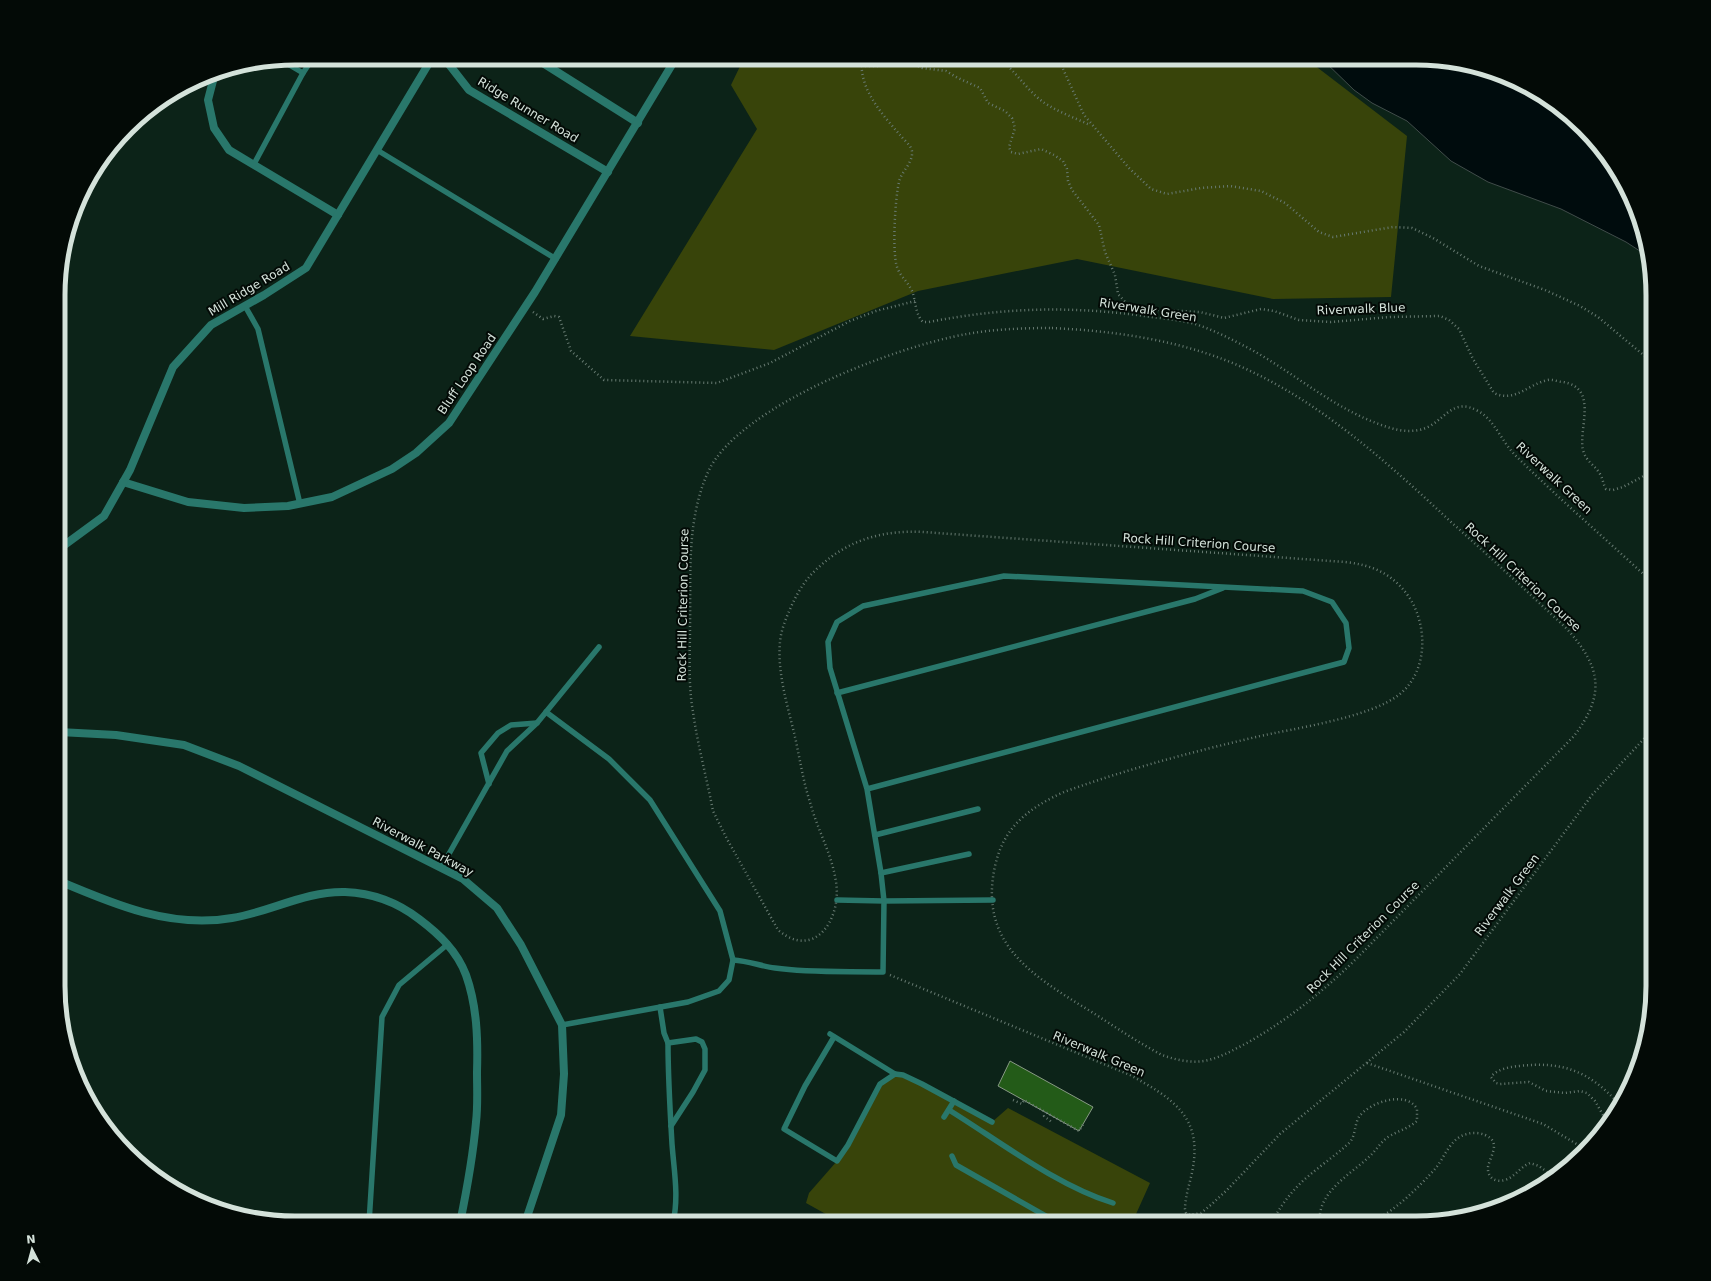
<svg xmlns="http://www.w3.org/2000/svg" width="1711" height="1281" viewBox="0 0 1711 1281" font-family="'DejaVu Sans',sans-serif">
  <rect width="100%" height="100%" fill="#0c2318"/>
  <g fill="#38440a">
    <polygon points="744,58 1305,58 1407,136 1391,297 1273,299 1077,259 918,291 774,350 630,336 757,129 731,85"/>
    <polygon points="895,1074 903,1075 992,1122 1008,1108 1150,1183 1132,1223 842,1223 806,1203 809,1193 837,1161 880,1084"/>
  </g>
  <polygon fill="#000c0d" stroke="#404c4a" points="1321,58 1431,58 1506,76 1572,117 1629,190 1648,249 1649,257 1626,242 1561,209 1488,182 1451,161 1407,121 1372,103 1354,90"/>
  <polygon fill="#235b18" stroke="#879984" points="1010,1061 1093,1107 1079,1131 998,1086"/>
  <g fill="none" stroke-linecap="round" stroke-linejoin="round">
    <g stroke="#677a71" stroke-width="2.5" stroke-dasharray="1 3" stroke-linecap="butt">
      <path d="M862,58C858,88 882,114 900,135C904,140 912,146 912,152C913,163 901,172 899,182C895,199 892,252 897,267C900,276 908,282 912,291C916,301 915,314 923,322H929C1001,308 1064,306 1137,315C1156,318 1176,319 1195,324C1214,330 1233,340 1252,350C1299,376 1340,414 1394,429C1405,432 1419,432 1430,426C1447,416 1455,398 1478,411C1494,419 1502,442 1515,455C1559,499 1607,540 1653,583"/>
      <path d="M998,58C1014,69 1023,85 1038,98C1052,110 1073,117 1090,125"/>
      <polyline points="1058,58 1084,115 1129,168 1151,189 1167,194 1201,188 1230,186 1261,191 1285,203 1319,232 1333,237 1393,227 1412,228 1433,238 1479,266 1545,290 1580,306 1598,317 1653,363"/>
      <path d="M861,66H878L896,59L906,60L922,68L946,71L958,78L980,88L988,103L1005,111L1012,118L1015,128L1009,147L1011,152L1018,154L1041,149L1054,155L1063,161L1067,169L1068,181L1072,190L1099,225L1105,252L1115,275L1118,294L1127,304L1141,309L1200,312L1224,318L1261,309L1274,311L1299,320L1331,322L1390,317L1440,316L1449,320L1459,329L1473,359L1494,393C1515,403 1528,384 1548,380C1553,379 1558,382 1563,382C1599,388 1578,429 1583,450C1586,462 1595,465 1600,474C1603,479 1603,484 1606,489L1613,490L1623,487L1653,471"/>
      <polyline points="533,312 543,319 554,316 559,317 571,351 604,380 717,383 770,363 850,321 876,311 915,301"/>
      <path d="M1052,328C1117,331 1185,341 1244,368C1323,404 1388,463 1451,522C1490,557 1529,593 1567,629C1601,667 1606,694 1574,736L1358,957C1324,991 1289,1019 1247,1043C1233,1050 1220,1058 1204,1061C1190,1063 1176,1060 1162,1055C1137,1042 1114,1026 1090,1011C1033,976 978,944 995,866C1004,826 1029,808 1064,792C1127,769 1192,752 1256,737C1295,728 1370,718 1400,694C1428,671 1428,626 1409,597C1393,574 1373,565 1345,562L923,532C884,530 850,539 820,566C807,577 798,591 791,607C786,618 781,630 780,642C777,673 788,707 795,737C800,759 803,781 810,802C817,829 832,854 836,882C842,918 815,961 778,930L727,839L713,811L710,796C704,768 697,740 693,712C688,684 690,654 690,626C691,574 686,519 709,470C741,405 897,346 967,334C995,329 1024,328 1052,328Z"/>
      <path d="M890,975L1130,1075C1170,1097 1202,1115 1193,1167C1191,1181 1185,1195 1185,1209L1186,1213L1190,1215L1201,1213L1212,1204L1227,1190L1280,1134L1404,1032L1460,974L1592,795L1653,729"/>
      <polyline points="1367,1063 1543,1124 1585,1149"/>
      <polyline points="1013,1100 1022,1104 1024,1100 1079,1131 1084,1123"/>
      <polyline points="1046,1112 1044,1116 1053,1123"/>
      <path d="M1607,1122L1595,1101L1587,1093L1580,1091L1565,1093L1546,1091L1529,1082L1500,1084L1496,1083L1491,1077C1497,1069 1509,1067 1519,1066C1562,1061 1589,1071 1618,1103"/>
      <path d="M1271,1223C1278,1211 1285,1200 1294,1190C1310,1172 1332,1159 1349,1143C1356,1136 1354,1125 1359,1117C1369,1102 1407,1090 1417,1109V1121C1409,1128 1398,1131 1388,1137C1381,1142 1377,1149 1371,1155C1353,1173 1316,1192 1320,1223"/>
      <path d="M1370,1223C1395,1211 1417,1189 1435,1169C1445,1157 1450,1138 1467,1134C1473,1132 1480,1133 1485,1135C1502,1142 1490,1156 1488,1167C1487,1177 1495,1183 1505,1180C1515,1177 1520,1167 1530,1163L1539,1166L1551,1175"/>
    </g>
    <g stroke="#29776b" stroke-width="5.5">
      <polyline points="281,60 303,73 313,58"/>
      <polyline points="377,150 556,259"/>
      <polyline points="254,164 303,73"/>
      <polyline points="245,306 258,329 300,504"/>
      <polyline points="837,693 1195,599 1223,588"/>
      <polyline points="546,712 609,759 650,800 720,911 733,960 729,980 719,991 688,1002 562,1025"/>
      <polyline points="489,784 481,753 498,733 511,725 537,723"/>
      <polyline points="867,789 1344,662 1349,648 1346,623 1332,602 1303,591 1004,576 863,606 837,622 828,642 830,668 867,789 881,873 884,901 993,900"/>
      <polyline points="875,835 978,809"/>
      <polyline points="441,868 507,751 537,723 599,647"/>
      <polyline points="881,873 969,854"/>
      <path d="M733,960C749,961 760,966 775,968C810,973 847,971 883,972L884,901L837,900"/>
      <path d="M660,1007L664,1033L668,1043C668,1077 670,1110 672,1144C674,1171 679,1196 673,1223"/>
      <polyline points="830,1034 895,1074"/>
      <polyline points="834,1037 805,1086 784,1129 837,1161 848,1145 880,1084 895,1074 903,1075 922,1084 992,1122"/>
      <polyline points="668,1043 696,1039 702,1042 705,1049 705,1070 693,1092 671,1126"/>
      <path d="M949,1110C999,1141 1056,1185 1113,1203"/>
      <polyline points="944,1117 954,1101"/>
      <polyline points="952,1156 956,1165 1058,1223"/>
      <polyline points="369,1223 382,1017 399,985 448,944"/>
    </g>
    <g stroke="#29776b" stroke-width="8">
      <polyline points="444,58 469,90 608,172"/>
      <polyline points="535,58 638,123"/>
      <polyline points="215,73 208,100 214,128 229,150 338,215"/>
      <polyline points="123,482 188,502 244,508 288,506 332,497 392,469 416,453 449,423 535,292 676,58"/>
      <polyline points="59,549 104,516 130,470 173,367 211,325 264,295 306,268 432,58"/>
      <path d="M59,881C113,904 171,929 232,918C270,912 305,891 345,892C373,893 397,902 419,919C439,934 457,951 466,975C477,1006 478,1039 477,1072C477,1089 478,1106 476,1122C473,1156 467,1189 460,1223"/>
    </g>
    <polyline stroke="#29776b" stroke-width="8" points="59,732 116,735 184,745 239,766 463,879 497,908 521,945 562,1025 564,1074 561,1115 525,1223"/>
  </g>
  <g text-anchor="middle" stroke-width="4" stroke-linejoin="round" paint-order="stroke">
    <g font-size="12" fill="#d4e2da" stroke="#030a06">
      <text transform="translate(528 110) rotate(31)" y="4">Ridge Runner Road</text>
      <text transform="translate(249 289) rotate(-31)" y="4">Mill Ridge Road</text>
      <text transform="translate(1361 309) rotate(-2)" y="4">Riverwalk Blue</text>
      <text transform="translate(1148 310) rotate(9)" y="4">Riverwalk Green</text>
      <text transform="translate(467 374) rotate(-56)" y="4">Bluff Loop Road</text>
      <text transform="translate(1554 478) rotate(43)" y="4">Riverwalk Green</text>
      <text transform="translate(1199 543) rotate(4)" y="4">Rock Hill Criterion Course</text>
      <text transform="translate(1523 577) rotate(43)" y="4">Rock Hill Criterion Course</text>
      <text transform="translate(683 605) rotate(-89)" y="4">Rock Hill Criterion Course</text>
      <text transform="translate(423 847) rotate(28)" y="4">Riverwalk Parkway</text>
      <text transform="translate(1507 895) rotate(-53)" y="4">Riverwalk Green</text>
      <text transform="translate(1363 937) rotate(-45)" y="4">Rock Hill Criterion Course</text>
      <text transform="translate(1099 1054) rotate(23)" y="4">Riverwalk Green</text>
    </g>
  </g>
  <path d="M0 0H1711V1281H0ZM295 65H1416A230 230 0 0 1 1646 295V986A230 230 0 0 1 1416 1216H295A230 230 0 0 1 65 986V295A230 230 0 0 1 295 65Z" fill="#030a06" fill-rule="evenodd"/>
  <path fill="none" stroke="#d4e2da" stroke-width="5" d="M295 65H1416A230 230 0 0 1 1646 295V986A230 230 0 0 1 1416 1216H295A230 230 0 0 1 65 986V295A230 230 0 0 1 295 65Z"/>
  <g transform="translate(32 1249) rotate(354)" stroke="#030a06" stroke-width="3" paint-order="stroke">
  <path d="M0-3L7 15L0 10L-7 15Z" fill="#d4e2da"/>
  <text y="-6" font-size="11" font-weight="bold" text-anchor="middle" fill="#d4e2da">N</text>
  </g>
</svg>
